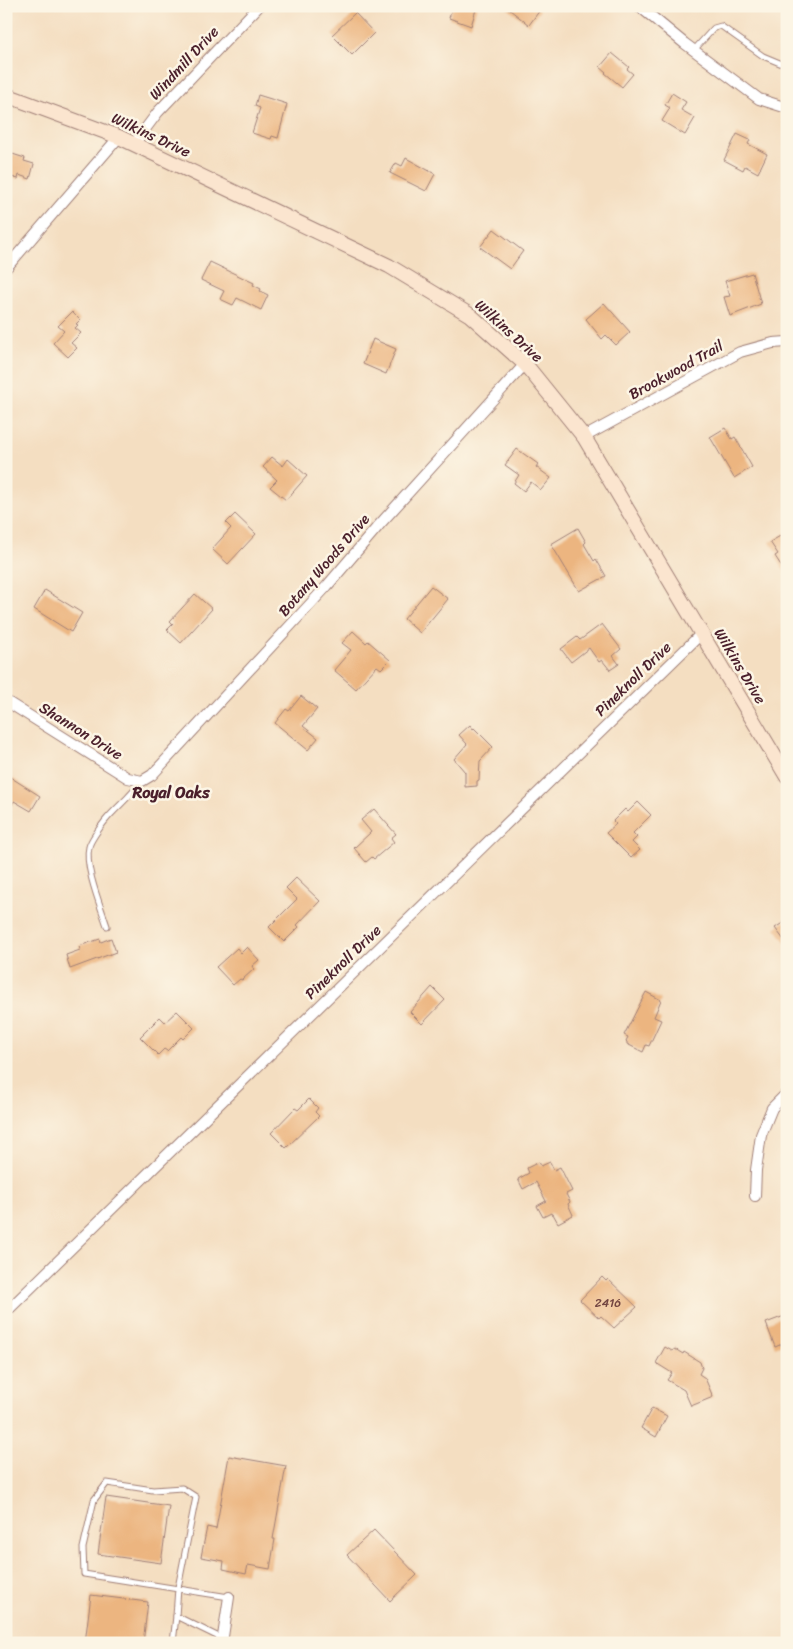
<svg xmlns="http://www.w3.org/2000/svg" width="793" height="1649" viewBox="0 0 793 1649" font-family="Sriracha,sans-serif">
  <rect width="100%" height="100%" fill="#fcf5e5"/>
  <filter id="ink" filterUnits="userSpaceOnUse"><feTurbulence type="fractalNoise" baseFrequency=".02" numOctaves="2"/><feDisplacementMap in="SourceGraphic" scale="10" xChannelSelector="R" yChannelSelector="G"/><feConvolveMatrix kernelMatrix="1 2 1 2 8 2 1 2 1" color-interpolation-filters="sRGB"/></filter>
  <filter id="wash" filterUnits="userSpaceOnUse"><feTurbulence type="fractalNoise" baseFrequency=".0096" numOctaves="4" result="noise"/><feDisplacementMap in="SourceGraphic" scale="20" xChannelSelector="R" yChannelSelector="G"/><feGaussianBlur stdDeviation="1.12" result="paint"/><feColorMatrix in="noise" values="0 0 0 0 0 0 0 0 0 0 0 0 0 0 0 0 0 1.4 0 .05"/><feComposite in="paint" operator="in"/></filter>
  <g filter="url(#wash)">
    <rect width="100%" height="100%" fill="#f4dec1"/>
    <g id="blocks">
      <g fill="#ecb580">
        <polygon points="453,6 477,6 471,26 449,18"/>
        <polygon points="505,6 535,6 540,10 529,25"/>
        <polygon points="355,13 374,33 352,55 332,35"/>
        <polygon points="612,53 629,67 627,69 633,74 622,87 605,73 606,72 600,67"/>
        <polygon points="672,93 686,102 681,110 695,118 685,135 662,121 670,108 665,105"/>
        <polygon points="258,95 287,104 278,138 272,136 271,139 252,133 260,108 255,106"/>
        <polygon points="737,134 750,140 748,144 767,154 758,173 745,166 743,170 724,160"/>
        <polygon points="6,152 25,158 24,161 34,164 30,179 19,175 18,179 6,175"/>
        <polygon points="406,158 435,174 426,191 390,173 396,163 402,166"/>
        <polygon points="494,229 523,251 510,269 480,247"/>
        <polygon points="210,262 254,283 253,285 261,289 260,291 268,295 261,310 237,298 233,305 220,299 224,291 201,280"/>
        <polygon points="752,273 761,304 730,316 724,297 730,296 725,281"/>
        <polygon points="604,303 630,332 616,345 606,335 602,339 586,319"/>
        <polygon points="72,312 80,320 76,324 78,325 75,328 81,333 71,343 77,348 68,357 53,343 64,331 58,326"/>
        <polygon points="373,339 396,349 386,374 363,364"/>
        <polygon points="725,428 732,439 735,437 752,467 734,478 710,437"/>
        <polygon points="517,449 538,464 536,467 551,478 541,490 531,482 524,491 514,483 519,475 505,465"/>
        <polygon points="272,457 283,466 288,459 307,476 286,500 270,487 277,480 263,467"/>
        <polygon points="235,514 256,534 228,564 212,549 231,528 226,523"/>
        <polygon points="578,528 586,542 584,544 594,561 596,559 606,576 579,591 551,544"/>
        <polygon points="787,532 787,575 775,556 778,554 770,542"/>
        <polygon points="431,586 448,599 420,633 404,619"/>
        <polygon points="45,590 82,613 71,632 34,609"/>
        <polygon points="195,594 212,609 181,643 167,630 173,624 170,621"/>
        <polygon points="602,624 621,649 613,656 619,664 610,670 602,660 599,662 589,648 571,662 561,649 577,637 580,640"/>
        <polygon points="353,631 366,643 368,641 390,660 381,669 377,666 356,689 334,670 351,650 342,643"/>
        <polygon points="301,696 317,709 303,726 318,738 308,750 275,723 286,709 289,711"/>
        <polygon points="470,725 473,729 474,728 493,747 480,761 479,780 477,781 477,786 465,787 465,772 454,759 467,744 459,735"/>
        <polygon points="10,777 40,796 31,811 14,801 6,814 6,782"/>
        <polygon points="638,802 651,815 633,833 637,837 632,842 640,850 631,858 606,833 616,824 613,821 625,809 628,812"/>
        <polygon points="374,809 396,834 391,838 394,842 374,859 372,857 366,862 354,848 371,832 361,820"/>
        <polygon points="296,878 320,901 297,925 299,927 284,942 269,927 297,899 286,888"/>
        <polygon points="787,920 787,944 775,928"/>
        <polygon points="111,938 116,952 70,969 66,955 80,950 79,946 100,939 101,942"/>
        <polygon points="247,947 259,960 252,966 254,969 242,980 240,979 233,985 216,967 237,948 241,953"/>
        <polygon points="432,987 445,1000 422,1024 410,1012"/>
        <polygon points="646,992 661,1000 654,1017 661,1020 649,1046 646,1045 643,1052 627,1044 627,1042 626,1041 628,1037 624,1035"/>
        <polygon points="177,1011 194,1028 183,1039 181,1037 167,1051 164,1049 158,1055 140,1037 160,1017 165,1022"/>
        <polygon points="309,1099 318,1108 315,1112 319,1116 286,1148 271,1133 295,1108 298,1110"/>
        <polygon points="539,1162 541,1166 550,1162 554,1170 560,1167 572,1191 566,1194 570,1202 568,1204 573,1215 558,1223 553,1214 552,1215 551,1213 543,1217 537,1206 546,1201 536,1182 523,1189 518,1179 529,1173 527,1168"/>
        <polygon points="602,1277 606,1281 608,1279 637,1307 614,1328 601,1316 599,1318 580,1300"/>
        <polygon points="787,1315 787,1342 775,1347 766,1323"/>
        <polygon points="665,1347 672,1351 675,1349 683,1354 684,1352 700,1362 702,1368 699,1374 705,1378 713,1397 691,1406 684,1390 667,1380 672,1373 656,1363"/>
        <polygon points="652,1408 667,1416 656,1437 641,1428"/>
        <polygon points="229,1456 286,1466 273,1539 275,1539 270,1569 248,1565 246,1574 223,1569 224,1561 201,1557 207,1527 216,1529"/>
        <polygon points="106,1497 169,1506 161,1563 98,1554"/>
        <polygon points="374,1530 417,1575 390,1601 347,1555"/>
        <polygon points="91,1595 148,1602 143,1643 85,1643"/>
      </g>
    </g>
  </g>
  <g filter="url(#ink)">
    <use href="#blocks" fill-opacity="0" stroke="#9f7e76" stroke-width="1"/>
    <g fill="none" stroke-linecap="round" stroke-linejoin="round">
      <defs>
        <g id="lane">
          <polyline points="694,50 714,28 721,26 763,56 787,66"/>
          <path d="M107,926C101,907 84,866 89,847C90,841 101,826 105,821C116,807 131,797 141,781"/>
          <polyline points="223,1639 176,1616 178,1588 196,1497 182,1488 153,1490 107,1483 94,1500 83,1548 84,1574 229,1597"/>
          <polyline points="173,1643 176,1616"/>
        </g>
        <g id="street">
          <polyline points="639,6 684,43 759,99 787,108"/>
          <polyline points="134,144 158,112 259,6"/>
          <polyline points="6,268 119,137"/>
          <polyline points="584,437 740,352 773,343 787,342"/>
          <polyline points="6,701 128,778 142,781 152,775 327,586 380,524 525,364"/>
          <polyline points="755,1196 756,1170 761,1135 772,1108 787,1093"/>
          <polyline points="6,1312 702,633"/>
          <polyline points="222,1643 229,1597"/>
        </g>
        <polyline id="secondary" points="6,95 119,137 389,266 470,315 525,364 584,437 787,777"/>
      </defs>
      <use href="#lane" stroke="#9f7e76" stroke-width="7"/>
      <use href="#street" stroke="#9f7e76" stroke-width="12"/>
      <use href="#secondary" stroke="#9f7e76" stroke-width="16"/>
      <use href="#lane" stroke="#fff" stroke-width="5"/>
      <use href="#street" stroke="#fff" stroke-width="10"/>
      <use href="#secondary" stroke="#fbe5cf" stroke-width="14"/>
    </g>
  </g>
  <g text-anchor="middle" stroke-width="5" stroke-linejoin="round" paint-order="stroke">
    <g font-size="12" fill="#724440">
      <text x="608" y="1307">2416</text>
    </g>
    <g font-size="15" fill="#4a1f2b" stroke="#fcf5e5">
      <text transform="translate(184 63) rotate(-47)" y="5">Windmill Drive</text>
      <text transform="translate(151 135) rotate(25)" y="5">Wilkins Drive</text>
      <text transform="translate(509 331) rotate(42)" y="5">Wilkins Drive</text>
      <text transform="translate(676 370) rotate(-29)" y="5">Brookwood Trail</text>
      <text transform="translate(324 565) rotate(-49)" y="5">Botany Woods Drive</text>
      <text transform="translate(740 666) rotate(59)" y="5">Wilkins Drive</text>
      <text transform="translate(633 679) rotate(-44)" y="5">Pineknoll Drive</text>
      <text transform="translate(81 731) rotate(32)" y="5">Shannon Drive</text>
      <text transform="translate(343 962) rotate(-44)" y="5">Pineknoll Drive</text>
    </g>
    <g font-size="16" font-weight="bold" fill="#4a1f2b" stroke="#fcf5e5">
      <text x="171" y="798">Royal Oaks</text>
    </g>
  </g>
  <rect width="793" height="1649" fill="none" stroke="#fcf5e5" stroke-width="25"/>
</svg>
